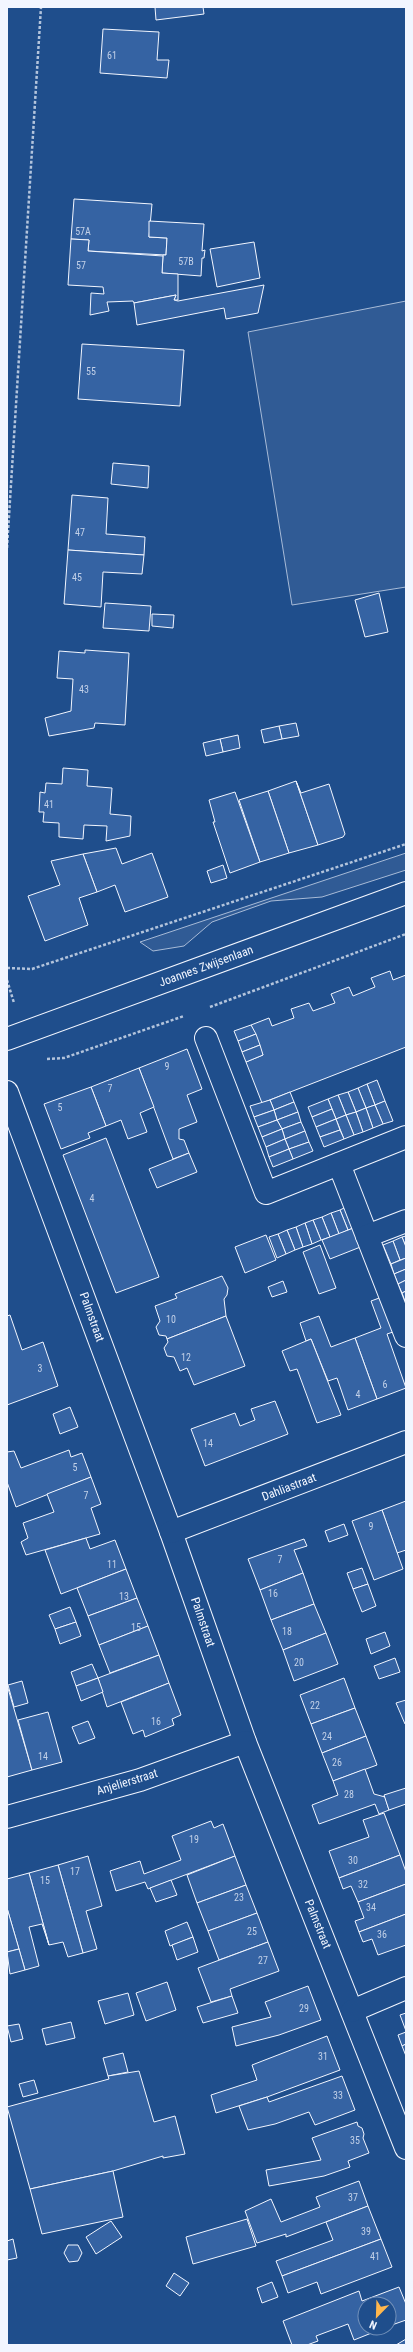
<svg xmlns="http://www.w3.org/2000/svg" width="413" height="2352" viewBox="0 0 413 2352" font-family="'Roboto Condensed',sans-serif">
  <rect width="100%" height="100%" fill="#1f4e8c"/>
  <g fill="#305b95" stroke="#a8bbd7">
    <polygon points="406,301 406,587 292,605 248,332"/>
    <polygon points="406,853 406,870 322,897 271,901 212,922 184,946 153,951 140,942"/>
  </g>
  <g fill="#3563a3" stroke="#f2f6ff">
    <polygon points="155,7 203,7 204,14 156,20"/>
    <polygon points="103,29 159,32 157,60 169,60 167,78 100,73"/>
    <polygon points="74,199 152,204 149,237 167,238 166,255 88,251 89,240 71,239"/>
    <polygon points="149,221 204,224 202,251 205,250 204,258 202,258 201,276 162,273 163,255 166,255 167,238 149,237"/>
    <polygon points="71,239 89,240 88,251 163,256 162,273 178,274 178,300 174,300 176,295 134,303 133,301 107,302 109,311 90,315 91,293 104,294 103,287 68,285"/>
    <polygon points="254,242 260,278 217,287 210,249"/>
    <polygon points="264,285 258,313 226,319 224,308 137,325 134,303 176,295 174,300 178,301"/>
    <polygon points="82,344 184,350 180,406 78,399"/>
    <polygon points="113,463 149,466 148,488 111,484"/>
    <polygon points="72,495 108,498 106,534 145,537 144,555 68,550"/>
    <polygon points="68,550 144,555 142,574 103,572 101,607 64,604"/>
    <polygon points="379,593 388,632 365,637 355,600"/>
    <polygon points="105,603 151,606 149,631 103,628"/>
    <polygon points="152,614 174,615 173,628 152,626"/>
    <polygon points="85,650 129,653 125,725 95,723 94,728 49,736 45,718 71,711 73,679 57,678 59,651 85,653"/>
    <polygon points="296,723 299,736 282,739 279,726"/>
    <polygon points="279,726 282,739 264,743 261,730"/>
    <polygon points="238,735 240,748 223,752 220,739"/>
    <polygon points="220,739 223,752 206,756 203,743"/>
    <polygon points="63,768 88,770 87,786 112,788 110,814 131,816 130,836 106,841 107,826 84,825 83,839 59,837 59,823 43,822 44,812 39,812 40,792 45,793 46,783 62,784"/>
    <polygon points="296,781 318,845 289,853 268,791"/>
    <polygon points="296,781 301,793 329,784 345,834 343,837 318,845"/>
    <polygon points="268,791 289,853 260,862 239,800"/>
    <polygon points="235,792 260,862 230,873 213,822 215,822 209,800"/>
    <polygon points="116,848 122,864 152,853 168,897 125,912 115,885 97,892 83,854"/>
    <polygon points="83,854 97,892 79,898 88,925 45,941 28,896 60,885 51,861"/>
    <polygon points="223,865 227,878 211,883 207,871"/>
    <polygon points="390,971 393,980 406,975 406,1047 262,1103 246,1062 263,1055 251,1025 269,1018 272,1026 294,1018 291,1009 309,1003 313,1011 335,1003 331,994 349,987 353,996 375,987 371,978"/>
    <polygon points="251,1025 256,1034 238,1041 234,1031"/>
    <polygon points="256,1034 260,1045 242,1052 238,1041"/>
    <polygon points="260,1045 263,1055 246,1062 242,1052"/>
    <polygon points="187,1049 202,1089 187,1095 197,1122 179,1129 179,1139 184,1140 189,1153 173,1159 139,1068"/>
    <polygon points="139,1068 154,1107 140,1113 147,1132 128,1139 121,1120 106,1126 91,1087"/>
    <polygon points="377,1080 385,1101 375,1105 367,1084"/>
    <polygon points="367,1084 375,1105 366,1108 358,1088"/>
    <polygon points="91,1087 106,1126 88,1133 90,1138 61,1149 44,1104"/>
    <polygon points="358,1088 366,1108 356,1112 348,1092"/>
    <polygon points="290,1092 294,1102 274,1110 270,1100"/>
    <polygon points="348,1092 356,1112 346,1115 338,1095"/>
    <polygon points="338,1095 346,1115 336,1119 328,1099"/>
    <polygon points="328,1099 332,1109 312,1117 308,1107"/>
    <polygon points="270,1100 274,1110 254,1117 250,1106"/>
    <polygon points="385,1101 393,1121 383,1124 375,1105"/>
    <polygon points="294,1102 298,1112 277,1120 274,1110"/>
    <polygon points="375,1105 383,1124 373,1128 366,1108"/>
    <polygon points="366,1108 373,1128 363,1132 356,1112"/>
    <polygon points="332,1109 336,1119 316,1127 312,1117"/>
    <polygon points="274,1110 277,1120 258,1127 254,1117"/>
    <polygon points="298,1112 301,1122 282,1129 277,1120"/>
    <polygon points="356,1112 363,1132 354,1135 346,1115"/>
    <polygon points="346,1115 354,1135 344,1139 336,1119"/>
    <polygon points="336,1119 340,1130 320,1137 316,1127"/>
    <polygon points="277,1120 282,1129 262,1137 258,1127"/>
    <polygon points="301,1122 305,1131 285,1139 282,1129"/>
    <polygon points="282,1129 285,1139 266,1147 262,1137"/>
    <polygon points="340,1130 344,1139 324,1147 320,1137"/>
    <polygon points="305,1131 309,1142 289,1149 285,1139"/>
    <polygon points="106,1138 159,1277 116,1293 63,1155"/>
    <polygon points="285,1139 289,1149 269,1157 266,1147"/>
    <polygon points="309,1142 313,1151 293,1159 289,1149"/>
    <polygon points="289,1149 293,1159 273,1167 269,1157"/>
    <polygon points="189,1153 197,1172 157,1188 149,1169"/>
    <polygon points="348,1206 356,1227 348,1230 340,1210"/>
    <polygon points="340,1210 348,1230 339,1234 331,1213"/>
    <polygon points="331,1213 339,1234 330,1237 322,1217"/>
    <polygon points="322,1217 330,1237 321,1240 313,1220"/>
    <polygon points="313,1220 321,1240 312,1244 305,1223"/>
    <polygon points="305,1223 312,1244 303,1247 296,1227"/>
    <polygon points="296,1227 303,1247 295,1250 287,1230"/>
    <polygon points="356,1227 363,1246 330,1259 322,1240"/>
    <polygon points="287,1230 295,1250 286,1254 278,1234"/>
    <polygon points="278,1234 286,1254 277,1258 269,1237"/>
    <polygon points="266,1235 276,1260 245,1273 235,1247"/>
    <polygon points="406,1236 406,1247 402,1237"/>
    <polygon points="402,1237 406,1247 406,1258 400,1260 393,1241"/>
    <polygon points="393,1241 400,1260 391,1264 383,1245"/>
    <polygon points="320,1245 336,1288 319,1294 303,1252"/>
    <polygon points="406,1258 406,1269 394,1274 391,1264"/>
    <polygon points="406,1269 406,1280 398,1284 394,1274"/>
    <polygon points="222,1276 228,1288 227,1295 224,1299 226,1316 167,1339 166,1336 159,1335 156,1327 160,1321 155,1306 177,1298 175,1294"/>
    <polygon points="406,1280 406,1291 402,1293 398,1284"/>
    <polygon points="283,1281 287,1292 272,1297 268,1287"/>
    <polygon points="406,1291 406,1304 402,1293"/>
    <polygon points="382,1297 396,1331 387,1334 406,1388 377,1399 355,1338 381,1328 371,1301"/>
    <polygon points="10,1315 22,1350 43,1342 58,1386 7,1405 7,1316"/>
    <polygon points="226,1316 245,1366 194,1385 187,1368 180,1371 174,1357 167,1356 164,1348 168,1342 167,1339"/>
    <polygon points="319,1316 331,1347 355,1338 377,1399 348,1410 337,1378 328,1381 311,1339 306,1341 300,1323"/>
    <polygon points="311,1339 341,1415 317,1423 297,1369 290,1371 282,1351"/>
    <polygon points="275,1401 288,1434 205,1466 191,1429 235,1413 240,1426 255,1420 251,1409"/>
    <polygon points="70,1407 78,1427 60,1434 53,1414"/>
    <polygon points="69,1450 71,1457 82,1453 91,1477 16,1507 7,1482 7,1452 14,1451 21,1468"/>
    <polygon points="91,1477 101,1504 91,1508 100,1534 26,1555 21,1542 28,1538 23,1523 54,1512 47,1494"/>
    <polygon points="406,1501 406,1550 397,1553 382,1510"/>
    <polygon points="382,1510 403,1569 374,1580 352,1521"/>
    <polygon points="344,1524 348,1535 329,1542 325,1531"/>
    <polygon points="86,1538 90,1549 115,1540 126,1569 61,1594 45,1550"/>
    <polygon points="304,1539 307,1546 294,1550 303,1573 260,1590 248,1559"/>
    <polygon points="362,1568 368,1584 353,1589 347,1573"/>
    <polygon points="126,1569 137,1598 88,1616 77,1588"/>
    <polygon points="303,1573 314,1604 271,1620 260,1590"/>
    <polygon points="368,1584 376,1606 362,1612 353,1589"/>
    <polygon points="137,1598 148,1626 99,1645 88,1616"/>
    <polygon points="314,1604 326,1633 283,1650 271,1620"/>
    <polygon points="70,1607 76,1622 55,1629 49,1615"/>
    <polygon points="76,1622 81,1636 60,1644 55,1629"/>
    <polygon points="148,1626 159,1655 110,1673 99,1645"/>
    <polygon points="385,1632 390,1646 371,1654 366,1639"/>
    <polygon points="326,1633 338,1664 294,1681 283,1650"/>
    <polygon points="159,1655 169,1683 107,1707 98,1678"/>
    <polygon points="395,1658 400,1672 379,1679 374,1666"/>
    <polygon points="92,1664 98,1678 76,1686 71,1672"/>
    <polygon points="98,1678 103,1692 81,1701 76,1686"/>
    <polygon points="344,1678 355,1708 311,1724 300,1695"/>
    <polygon points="22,1681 28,1703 14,1707 8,1685"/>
    <polygon points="169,1683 181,1715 172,1719 174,1725 145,1737 143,1730 133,1734 121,1702"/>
    <polygon points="7,1685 32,1770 7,1777"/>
    <polygon points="406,1700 406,1723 405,1724 396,1703"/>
    <polygon points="355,1708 366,1736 322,1753 311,1724"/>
    <polygon points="48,1712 62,1762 32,1770 18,1720"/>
    <polygon points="88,1721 95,1738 79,1744 72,1727"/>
    <polygon points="366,1736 377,1765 333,1781 322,1753"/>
    <polygon points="365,1769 374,1794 385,1797 389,1810 379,1814 375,1804 319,1824 312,1805 338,1795 333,1781"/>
    <polygon points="406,1788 406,1804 389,1810 384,1795"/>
    <polygon points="384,1813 400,1855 339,1878 329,1851 369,1837 363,1820"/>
    <polygon points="211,1821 214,1828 223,1824 235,1856 148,1889 145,1882 116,1891 110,1871 140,1861 144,1874 181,1860 172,1836"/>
    <polygon points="400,1855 406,1872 406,1884 358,1902 351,1886 343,1889 339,1878"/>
    <polygon points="88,1856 102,1906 86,1911 97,1949 83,1953 58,1865"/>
    <polygon points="235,1856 246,1885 197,1903 187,1875"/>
    <polygon points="58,1865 83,1953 68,1957 63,1942 49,1945 29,1873"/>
    <polygon points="29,1873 49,1945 42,1924 29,1927 39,1966 25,1970 7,1908 7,1879"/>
    <polygon points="171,1880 177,1895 156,1902 150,1888"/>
    <polygon points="406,1884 406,1914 359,1932 355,1921 364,1918 358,1902"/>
    <polygon points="246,1885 257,1913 208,1931 197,1903"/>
    <polygon points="7,1908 19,1949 7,1952"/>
    <polygon points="257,1913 268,1942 219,1960 208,1931"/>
    <polygon points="406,1914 406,1945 378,1955 372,1939 363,1942 359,1932"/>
    <polygon points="187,1922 193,1937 170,1946 165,1931"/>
    <polygon points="193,1937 198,1952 177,1960 172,1945"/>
    <polygon points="268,1942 279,1971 230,1989 232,1996 211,2002 198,1968"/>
    <polygon points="19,1949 25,1970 10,1974 7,1952"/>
    <polygon points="167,1982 176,2010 146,2021 136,1993"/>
    <polygon points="308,1986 321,2020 279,2035 236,2046 232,2027 271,2017 265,2002"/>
    <polygon points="128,1993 134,2015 105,2024 98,2001"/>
    <polygon points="232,1996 238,2013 203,2023 197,2007"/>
    <polygon points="406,2013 406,2031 400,2015"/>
    <polygon points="71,2022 75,2038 46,2045 42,2029"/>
    <polygon points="19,2024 23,2039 11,2042 7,2026"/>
    <polygon points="406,2032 406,2044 402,2046 398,2035"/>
    <polygon points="327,2036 340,2070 267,2097 216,2113 211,2095 257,2080 252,2065"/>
    <polygon points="406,2044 406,2056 402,2046"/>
    <polygon points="123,2053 128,2072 108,2076 103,2058"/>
    <polygon points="139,2071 154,2122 175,2116 185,2154 163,2158 163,2156 113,2171 30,2189 7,2107 109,2079 108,2076"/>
    <polygon points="342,2076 355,2110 315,2125 309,2112 275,2124 248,2130 239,2106 267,2097 269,2102"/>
    <polygon points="34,2080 38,2093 23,2097 19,2084"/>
    <polygon points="357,2122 358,2126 362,2128 364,2134 363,2138 369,2153 348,2161 350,2167 324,2176 269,2186 266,2170 321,2160 312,2138"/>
    <polygon points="113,2171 123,2217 42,2234 30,2189"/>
    <polygon points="359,2181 368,2206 286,2237 286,2234 257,2243 245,2211 271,2199 281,2222 320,2207 316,2197"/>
    <polygon points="368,2206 381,2239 282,2276 276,2261 333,2240 326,2222"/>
    <polygon points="247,2219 256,2246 193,2264 186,2237"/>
    <polygon points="111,2221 122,2237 96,2254 86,2237"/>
    <polygon points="13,2239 17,2258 7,2260 7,2241"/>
    <polygon points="381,2239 392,2267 321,2294 317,2282 288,2293 282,2276"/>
    <polygon points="68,2245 78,2245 82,2253 78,2261 69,2262 64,2253"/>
    <polygon points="174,2273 189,2283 180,2296 166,2286"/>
    <polygon points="272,2282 278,2297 262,2303 257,2288"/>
    <polygon points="399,2287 406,2304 406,2320 389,2326 389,2304 365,2304 365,2328 384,2328 354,2340 348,2324 316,2336 318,2341 307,2345 292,2345 283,2321 359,2291 362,2301"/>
    <polygon points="406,2339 406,2345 396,2345"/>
  </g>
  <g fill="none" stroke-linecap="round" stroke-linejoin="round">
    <defs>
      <g id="minor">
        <polyline points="206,1038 266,1193 406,1137"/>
        <polyline points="7,1039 406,893"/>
        <polyline points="7,1092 171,1532 245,1742 406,2148"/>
        <polyline points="339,1164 367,1236"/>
        <polyline points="406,1221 367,1236 406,1336"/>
        <polyline points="171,1532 406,1442"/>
        <polyline points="7,1817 140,1780 245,1742"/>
        <polyline points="352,2011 406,1988"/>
      </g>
    </defs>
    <use href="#minor" stroke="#f2f6ff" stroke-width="24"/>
    <g stroke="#b3c4dc" stroke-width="2.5" stroke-dasharray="3 2" stroke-linecap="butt">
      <polyline points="7,548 41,7"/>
      <polyline points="7,968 32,969 406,844"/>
      <polyline points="7,980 14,1003"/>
      <polyline points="210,1007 406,934"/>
      <polyline points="47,1059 64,1058 184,1016"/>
    </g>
    <use href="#minor" stroke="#1f4e8c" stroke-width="22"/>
  </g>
  <g text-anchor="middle" stroke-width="3" stroke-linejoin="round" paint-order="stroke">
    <g font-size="10" fill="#c3d1e8">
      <text x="112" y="59">61</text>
      <text x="83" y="235">57A</text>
      <text x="186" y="265">57B</text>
      <text x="81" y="269">57</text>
      <text x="91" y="375">55</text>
      <text x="80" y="536">47</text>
      <text x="77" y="581">45</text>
      <text x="84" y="693">43</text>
      <text x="49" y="808">41</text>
      <text x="167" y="1070">9</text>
      <text x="110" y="1092">7</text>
      <text x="60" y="1111">5</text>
      <text x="92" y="1202">4</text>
      <text x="171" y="1323">10</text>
      <text x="186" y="1361">12</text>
      <text x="40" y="1372">3</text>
      <text x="385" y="1388">6</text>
      <text x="358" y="1398">4</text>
      <text x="208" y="1447">14</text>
      <text x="75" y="1471">5</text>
      <text x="86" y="1499">7</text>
      <text x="371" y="1530">9</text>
      <text x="280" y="1563">7</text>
      <text x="112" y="1568">11</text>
      <text x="273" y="1597">16</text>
      <text x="124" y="1600">13</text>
      <text x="136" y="1631">15</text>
      <text x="287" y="1635">18</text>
      <text x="299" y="1666">20</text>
      <text x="315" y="1709">22</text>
      <text x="156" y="1725">16</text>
      <text x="327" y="1740">24</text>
      <text x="43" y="1760">14</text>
      <text x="337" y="1766">26</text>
      <text x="349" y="1798">28</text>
      <text x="194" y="1843">19</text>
      <text x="353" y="1864">30</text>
      <text x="75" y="1875">17</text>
      <text x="45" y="1884">15</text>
      <text x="363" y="1888">32</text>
      <text x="239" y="1901">23</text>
      <text x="371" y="1911">34</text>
      <text x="252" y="1935">25</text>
      <text x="382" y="1938">36</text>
      <text x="263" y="1964">27</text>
      <text x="304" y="2012">29</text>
      <text x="323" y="2060">31</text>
      <text x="338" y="2099">33</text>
      <text x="355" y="2144">35</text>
      <text x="353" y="2201">37</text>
      <text x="366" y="2235">39</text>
      <text x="375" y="2260">41</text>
    </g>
    <g font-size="12" fill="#f2f6ff" stroke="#1f4e8c">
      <text transform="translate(206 966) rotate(-20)" y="4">Joannes Zwijsenlaan</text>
      <text transform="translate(92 1317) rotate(70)" y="4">Palmstraat</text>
      <text transform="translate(289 1487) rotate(-21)" y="4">Dahliastraat</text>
      <text transform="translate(203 1622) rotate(71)" y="4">Palmstraat</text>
      <text transform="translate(127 1782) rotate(-17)" y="4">Anjelierstraat</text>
      <text transform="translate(318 1924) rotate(68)" y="4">Palmstraat</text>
    </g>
  </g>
  <rect width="413" height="2352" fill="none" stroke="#f2f6ff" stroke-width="16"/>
  <g transform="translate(377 2316) rotate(203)"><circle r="19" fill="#1f4e8c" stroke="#7391ba"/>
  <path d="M0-3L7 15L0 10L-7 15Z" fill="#ffb74d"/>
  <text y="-6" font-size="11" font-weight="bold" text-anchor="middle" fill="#f2f6ff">N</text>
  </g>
</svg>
